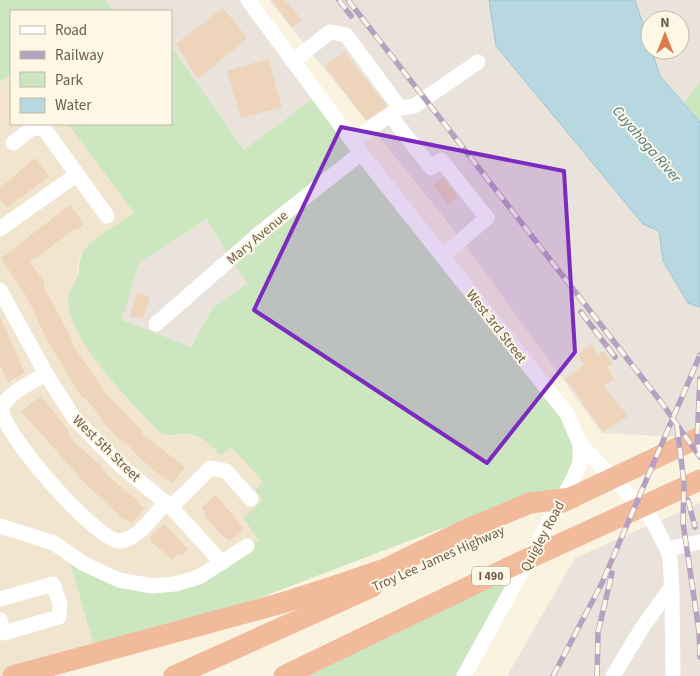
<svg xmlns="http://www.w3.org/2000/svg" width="700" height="676" viewBox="0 0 700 676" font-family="'Source Sans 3',sans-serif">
  <rect width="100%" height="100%" fill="#faf3e0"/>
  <polygon fill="#f1e5cf" points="11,74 11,124 68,124 134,213 86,247 80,255 77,278 68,297 69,307 89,348 110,379 139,411 167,436 186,434 196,436 206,442 221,456 231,446 263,482 263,499 260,541 247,546 96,653 13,676 0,676 0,82"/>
  <g fill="#e9e3db" fill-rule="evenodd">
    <polygon points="106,0 248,0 318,95 244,150 171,46 171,11 114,11"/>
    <path d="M269,0H700V438L602,433L454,230ZM650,20H680V50H650Z"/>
    <polygon points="207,219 230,259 249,283 213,307 191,347 122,321 139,263"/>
    <polygon points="700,503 700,676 507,676 575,558"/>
  </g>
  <g fill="#cce6c0" fill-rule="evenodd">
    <polygon points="0,0 106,0 114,11 11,11 11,74 0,82"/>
    <path d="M171,46L244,150L318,95L567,414L580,444L562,500L456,523L238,606L96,653L67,551L119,580L175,584L259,540L243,518L263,500L255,490L263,482L231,447L221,456C211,446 201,434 185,434C176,434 169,437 161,433C133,405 69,341 68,300C68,290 75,284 78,275C80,266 79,257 84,250C94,237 120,223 134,213L68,124H171ZM207,219L230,259L248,283L213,307L191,347L122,320L139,263Z"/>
    <polygon points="700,83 700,122 684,102"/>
    <polygon points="525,568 464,676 308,676"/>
  </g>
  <polygon fill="#b7d7e1" stroke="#9ec5d2" points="489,0 635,0 660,76 700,122 700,307 688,303 663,261 659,231 643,224 496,46"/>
  <g fill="#edd4ba">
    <polygon points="272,0 285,0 302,20 292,27"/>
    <polygon points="223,8 247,38 198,79 176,44"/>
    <polygon points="344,52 387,106 366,120 325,66"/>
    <polygon points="268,59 282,107 241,118 227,71"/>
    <polygon points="35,158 49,177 7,208 0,199 0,188"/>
    <polygon points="443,177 458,197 448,205 433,185"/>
    <polygon points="70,205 84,224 77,230 76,228 30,262 44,281 44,287 71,338 72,344 108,396 142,431 141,433 185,467 173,483 169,479 167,481 142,460 126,443 124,444 100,419 102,418 85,398 83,399 48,342 28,299 1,258"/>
    <polygon points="137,293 150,297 143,319 130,316"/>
    <polygon points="0,317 25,373 8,382 0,365"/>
    <polygon points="591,344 599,355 603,351 613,364 607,367 614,379 603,386 628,416 603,432 582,403 583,401 565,379 584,365 578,355"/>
    <polygon points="41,396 70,432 68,434 74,442 101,466 110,478 140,503 139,504 144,509 132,523 122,518 83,481 21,411"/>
    <polygon points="216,495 244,529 229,541 226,537 224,538 203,514 205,512 201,508"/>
    <polygon points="164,524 188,549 180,556 178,554 172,560 152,542 150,537"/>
  </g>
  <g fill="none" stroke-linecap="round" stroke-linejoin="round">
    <g stroke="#fff" stroke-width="15">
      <polyline points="248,0 364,157 567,414 580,444 651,518 667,549 670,558 672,594 673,676"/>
      <polyline points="293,61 330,32 346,35 400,108"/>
      <polyline points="390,115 431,168 441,160 487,218 442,256"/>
      <polyline points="352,141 400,108 414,106 478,62"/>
      <polyline points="13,143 31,129 43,127 107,216"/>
      <polyline points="0,229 76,175"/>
      <polyline points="0,290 46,374 74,418 121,466 171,507 222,563"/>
      <polyline points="156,324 260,233 361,153"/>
      <path d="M46,374C33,382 6,393 2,409C0,431 97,542 120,541C138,540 155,514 166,502"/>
      <polyline points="171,507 210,468 226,471 251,499"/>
      <polyline points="0,526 54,543 84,564 119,580 152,586 175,584 199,577 247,546"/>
      <polyline points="667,549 700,542"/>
      <polyline points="0,599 53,584 60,604 59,617 4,633 0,620"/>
      <polyline points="464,676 573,479 580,463 580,444"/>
      <polyline points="613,676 642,628 672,586"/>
    </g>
    <g stroke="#f0ba9b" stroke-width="21">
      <polyline points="560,503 700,437"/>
      <polyline points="13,676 282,603 338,585 385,569 463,531 530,503 572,498"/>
      <polyline points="174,676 372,587"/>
      <polyline points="284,676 512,566 700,480"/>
    </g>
    <defs>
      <g id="rail">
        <polyline points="339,0 351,16"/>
        <polyline points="348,0 661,402 700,457"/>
        <polyline points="581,312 615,357"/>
        <polyline points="700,379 697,442 700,453"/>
        <polyline points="677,426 684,483 683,523 699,631 700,657"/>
        <polyline points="688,500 695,527"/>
        <polyline points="553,676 602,583 700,355"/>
        <polyline points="597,676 598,632 612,573"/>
      </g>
    </defs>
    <use href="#rail" stroke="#b6a1c1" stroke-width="5.5"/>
    <use href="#rail" stroke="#fdf7e6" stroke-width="4" stroke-dasharray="11" stroke-linecap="butt"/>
  </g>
  <path fill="#7b2cbf" fill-opacity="0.2" stroke="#7b2cbf" stroke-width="4" stroke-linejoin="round" d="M341,127L564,171L575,352L487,463L254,310Z"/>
  <g text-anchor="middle" stroke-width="4" stroke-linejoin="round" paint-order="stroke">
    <rect fill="#fdf7e6" stroke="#998a79" stroke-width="1" x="472" y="566.5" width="38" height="19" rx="4"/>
    <g font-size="12" font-weight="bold" fill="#6e5b4a">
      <text x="491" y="580">I 490</text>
    </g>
    <g font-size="14" fill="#6e5b4a" stroke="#fdf7e6">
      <text transform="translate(257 237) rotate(-40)" y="5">Mary Avenue</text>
      <text transform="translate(497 326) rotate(52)" y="5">West 3rd Street</text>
      <text transform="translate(107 448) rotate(44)" y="5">West 5th Street</text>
      <text transform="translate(542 536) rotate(-62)" y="5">Quigley Road</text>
      <text transform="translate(438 558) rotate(-24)" y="5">Troy Lee James Highway</text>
    </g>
    <g font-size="15" font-style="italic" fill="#497687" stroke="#fdf7e6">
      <text transform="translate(647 144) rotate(49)" y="5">Cuyahoga River</text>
    </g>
  </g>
  <rect x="10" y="10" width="162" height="115" fill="#fdf7e6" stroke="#c4b9a8"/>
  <rect x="20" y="26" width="25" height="8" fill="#ffffff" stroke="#c4b9a8"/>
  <text x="55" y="35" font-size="15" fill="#6e5b4a">Road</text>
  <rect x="20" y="51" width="25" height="8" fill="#b6a1c1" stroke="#c4b9a8"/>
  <text x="55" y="60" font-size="15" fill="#6e5b4a">Railway</text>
  <rect x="20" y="72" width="25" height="15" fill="#cce6c0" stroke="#c4b9a8"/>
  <text x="55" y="85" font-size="15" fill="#6e5b4a">Park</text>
  <rect x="20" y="98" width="25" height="15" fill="#b7d7e1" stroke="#c4b9a8"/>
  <text x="55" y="110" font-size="15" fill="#6e5b4a">Water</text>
  <g transform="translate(665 35)"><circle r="24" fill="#fdf7e6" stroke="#c4b9a8"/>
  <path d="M0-4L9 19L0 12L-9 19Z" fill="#db7c4d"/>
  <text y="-8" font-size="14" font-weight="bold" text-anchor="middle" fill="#6e5b4a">N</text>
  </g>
</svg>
